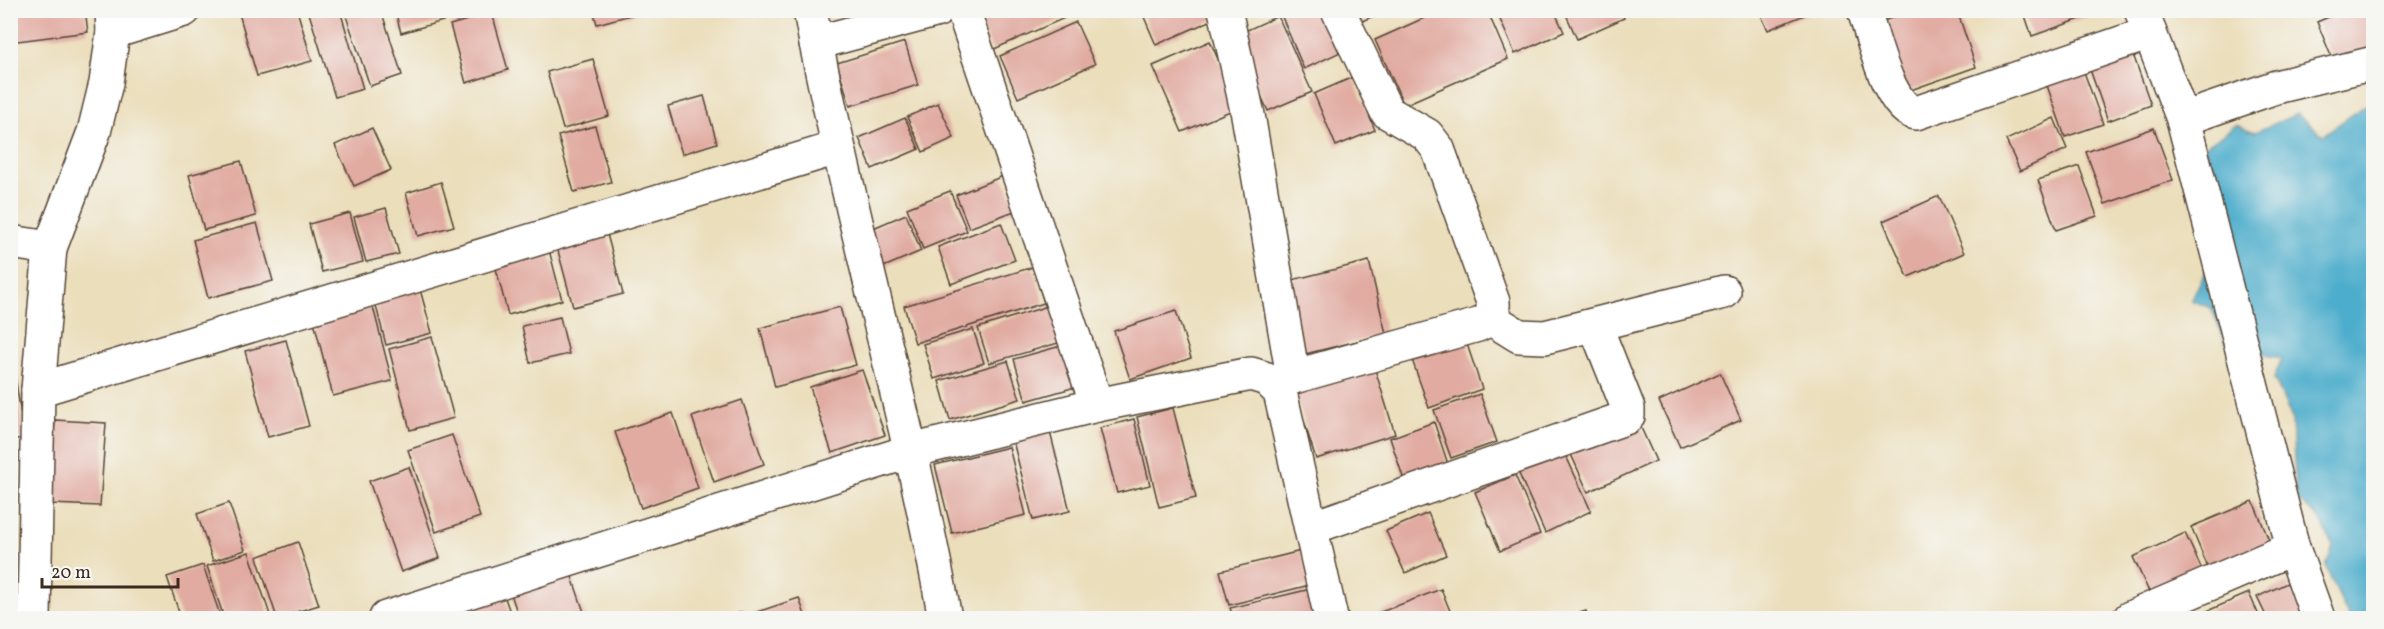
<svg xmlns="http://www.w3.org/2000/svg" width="2384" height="629" viewBox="0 0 2384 629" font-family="Vollkorn,serif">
  <rect width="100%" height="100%" fill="#f6f6f2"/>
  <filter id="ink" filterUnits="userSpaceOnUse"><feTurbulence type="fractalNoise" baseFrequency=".0167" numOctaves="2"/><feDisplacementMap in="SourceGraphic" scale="12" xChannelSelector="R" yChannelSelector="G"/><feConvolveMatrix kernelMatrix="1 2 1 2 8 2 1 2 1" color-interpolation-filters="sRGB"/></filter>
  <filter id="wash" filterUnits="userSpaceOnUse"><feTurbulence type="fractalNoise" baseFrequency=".008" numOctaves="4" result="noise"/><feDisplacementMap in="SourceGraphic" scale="24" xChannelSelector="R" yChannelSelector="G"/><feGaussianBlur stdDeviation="1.35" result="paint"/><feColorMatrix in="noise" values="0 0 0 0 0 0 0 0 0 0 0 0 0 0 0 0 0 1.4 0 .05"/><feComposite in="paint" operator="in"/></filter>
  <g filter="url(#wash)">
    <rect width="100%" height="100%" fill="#ebdebb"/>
    <polygon fill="#4dadcc" stroke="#446c75" stroke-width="1.5" points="2373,100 2373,618 2349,618 2326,567 2333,547 2321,520 2296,498 2292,418 2274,378 2282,358 2229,349 2211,308 2191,300 2235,215 2204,147 2236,125 2255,132 2297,114 2323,135"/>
    <g id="blocks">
      <g fill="#e1aba1">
        <polygon points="10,10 85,10 88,32 10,42"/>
        <polygon points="238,10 297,10 312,61 257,76"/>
        <polygon points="308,10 340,10 363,89 335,97"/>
        <polygon points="344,10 381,10 402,75 370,86"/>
        <polygon points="395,10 448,10 450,19 401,33"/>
        <polygon points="452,10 488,10 488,11 455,21"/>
        <polygon points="593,10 638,10 638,13 597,24"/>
        <polygon points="974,10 1069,10 1071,15 992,50"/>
        <polygon points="1141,10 1219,10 1221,16 1156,45"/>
        <polygon points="1279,10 1330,10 1347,49 1304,69"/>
        <polygon points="1355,10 1387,10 1360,22"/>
        <polygon points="1442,10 1487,10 1508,59 1404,105 1375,40"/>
        <polygon points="1496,10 1554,10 1564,32 1515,54"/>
        <polygon points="1564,10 1621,10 1624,18 1577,39"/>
        <polygon points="1913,10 1957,10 1976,67 1905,92 1881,22"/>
        <polygon points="2023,10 2103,10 2103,11 2032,36"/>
        <polygon points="2345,10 2366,10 2374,28 2374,52 2336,68 2317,22"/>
        <polygon points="1759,11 1814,11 1768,30"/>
        <polygon points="492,13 508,70 466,83 450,25"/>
        <polygon points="1278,16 1312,92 1268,111 1234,36"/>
        <polygon points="1076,22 1095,64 1018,98 1000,56"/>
        <polygon points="1210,41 1239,107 1182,132 1153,66"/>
        <polygon points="905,42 918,85 850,106 837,63"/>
        <polygon points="2129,43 2151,105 2108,121 2086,58"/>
        <polygon points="593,59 609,116 563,129 547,72"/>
        <polygon points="2080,61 2103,124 2065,137 2043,74"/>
        <polygon points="1353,77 1375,130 1336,146 1314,94"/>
        <polygon points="704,96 717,143 682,154 668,106"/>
        <polygon points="938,103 954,138 923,152 907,117"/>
        <polygon points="905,118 919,149 872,169 859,138"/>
        <polygon points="2054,118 2067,149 2020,171 2006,140"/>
        <polygon points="595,126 611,182 574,192 558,136"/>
        <polygon points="372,128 391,170 354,186 335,145"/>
        <polygon points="2154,128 2173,180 2105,204 2086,152"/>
        <polygon points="241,161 256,216 204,230 189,175"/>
        <polygon points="2079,166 2097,216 2056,230 2038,180"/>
        <polygon points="1003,176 1017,210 969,228 956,195"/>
        <polygon points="441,182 454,226 418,236 406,193"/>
        <polygon points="950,191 967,231 923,249 907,208"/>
        <polygon points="1939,196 1964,253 1908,277 1883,221"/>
        <polygon points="386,208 399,254 366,262 354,217"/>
        <polygon points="350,213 363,262 322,272 309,224"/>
        <polygon points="906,214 921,251 879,269 864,232"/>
        <polygon points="257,223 273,281 208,298 193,240"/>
        <polygon points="1001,223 1015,260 951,284 938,247"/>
        <polygon points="607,234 623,294 573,307 557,247"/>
        <polygon points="547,242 562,300 508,315 493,257"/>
        <polygon points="1369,261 1386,334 1297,356 1280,283"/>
        <polygon points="1033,267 1044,303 915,343 904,306"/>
        <polygon points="418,282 432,333 386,345 373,294"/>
        <polygon points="371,299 392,381 333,396 312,314"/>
        <polygon points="1054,304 1065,341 989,363 978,328"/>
        <polygon points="840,307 856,365 775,387 760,328"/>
        <polygon points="1176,311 1191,358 1130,379 1114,331"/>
        <polygon points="560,317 569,354 530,363 522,326"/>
        <polygon points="973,329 984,363 934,379 923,344"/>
        <polygon points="1464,335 1482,389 1429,408 1410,354"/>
        <polygon points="432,337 454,418 410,430 389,349"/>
        <polygon points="286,340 309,426 268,437 245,351"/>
        <polygon points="1068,344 1079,386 1026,401 1014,359"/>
        <polygon points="10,360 13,360 24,438 10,440"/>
        <polygon points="1008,361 1020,399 950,420 939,381"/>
        <polygon points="1374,366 1395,434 1316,459 1294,390"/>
        <polygon points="862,370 885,435 832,453 810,387"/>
        <polygon points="1720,373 1741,420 1680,447 1659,401"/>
        <polygon points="1480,394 1497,442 1451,458 1434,410"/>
        <polygon points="742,400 764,464 714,482 692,417"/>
        <polygon points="1173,408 1196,498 1159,507 1137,417"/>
        <polygon points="673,413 698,488 641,508 615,432"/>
        <polygon points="1134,419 1150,485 1117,493 1100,428"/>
        <polygon points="55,420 106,423 100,506 50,504"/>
        <polygon points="1638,421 1656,461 1588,492 1570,452"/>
        <polygon points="1434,422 1449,467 1405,483 1390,438"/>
        <polygon points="1050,432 1070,511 1033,520 1013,441"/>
        <polygon points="452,435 480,517 436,532 408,450"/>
        <polygon points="1009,447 1026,515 952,533 935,465"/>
        <polygon points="1562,447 1591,511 1545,533 1516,467"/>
        <polygon points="409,467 440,558 401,572 369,481"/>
        <polygon points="1515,475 1540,534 1500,551 1475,492"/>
        <polygon points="2253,501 2271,545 2209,570 2191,527"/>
        <polygon points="229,503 245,550 213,561 197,514"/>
        <polygon points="1428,513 1446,555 1405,573 1386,531"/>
        <polygon points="2185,533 2202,570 2150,594 2133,557"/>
        <polygon points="298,542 319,605 277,618 257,557"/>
        <polygon points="1301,551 1310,585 1229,605 1220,571"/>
        <polygon points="249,552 271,618 224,618 207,566"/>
        <polygon points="203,565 221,618 181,618 167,577"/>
        <polygon points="569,568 586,618 519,618 509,588"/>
        <polygon points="2287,583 2304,618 2267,618 2257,597"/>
        <polygon points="1311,589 1318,618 1233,618 1230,608"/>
        <polygon points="1441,589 1453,618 1365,618"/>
        <polygon points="2249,593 2260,618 2191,618"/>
        <polygon points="504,595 512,618 436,618"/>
        <polygon points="799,598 806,618 750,618 748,615"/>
        <polygon points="1586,611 1588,618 1564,618"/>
        <polygon points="742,612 744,618 724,618"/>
        <polygon points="671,614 673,618 659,618"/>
      </g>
    </g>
  </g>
  <g filter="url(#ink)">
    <use href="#blocks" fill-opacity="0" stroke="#554536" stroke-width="1.5"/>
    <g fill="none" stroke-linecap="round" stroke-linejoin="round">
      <defs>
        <g id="street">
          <polyline points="810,10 816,43 938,10"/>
          <polyline points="963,10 1097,405"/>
          <polyline points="1225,10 1248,115 1293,377"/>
          <path d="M1864,10C1872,34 1889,110 1916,113L2150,33"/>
          <polyline points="2141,10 2183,119 2276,87 2374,63"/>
          <polyline points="113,32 184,10"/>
          <path d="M816,43C855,236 910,425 945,618"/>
          <polyline points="10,242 50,248"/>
          <polyline points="1490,318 1519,336 1545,337 1724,292"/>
          <path d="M1272,383L1478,325C1490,320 1494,315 1493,302L1438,149L1427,135L1387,112L1338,10"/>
          <polyline points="38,390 837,148"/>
          <polyline points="1311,528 1625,418 1628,416 1628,408 1595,325"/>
          <polyline points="2293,548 2318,618"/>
          <polyline points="34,618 38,390 50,248 94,132 106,83 113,32 112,10"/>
          <polyline points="386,618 911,451 1097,405 1251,374 1267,379 1280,392 1331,618"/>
          <polyline points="2130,618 2293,548 2183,119"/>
        </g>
      </defs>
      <use href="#street" stroke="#554536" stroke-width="36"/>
      <use href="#street" stroke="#fff" stroke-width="33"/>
    </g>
  </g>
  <rect width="2384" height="629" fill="none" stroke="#f6f6f2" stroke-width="36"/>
  <path d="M42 578v9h136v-9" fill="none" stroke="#3b2a1e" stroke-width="3"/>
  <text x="51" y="578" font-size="18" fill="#3b2a1e" stroke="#f6f6f2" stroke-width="4.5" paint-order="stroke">20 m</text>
</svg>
